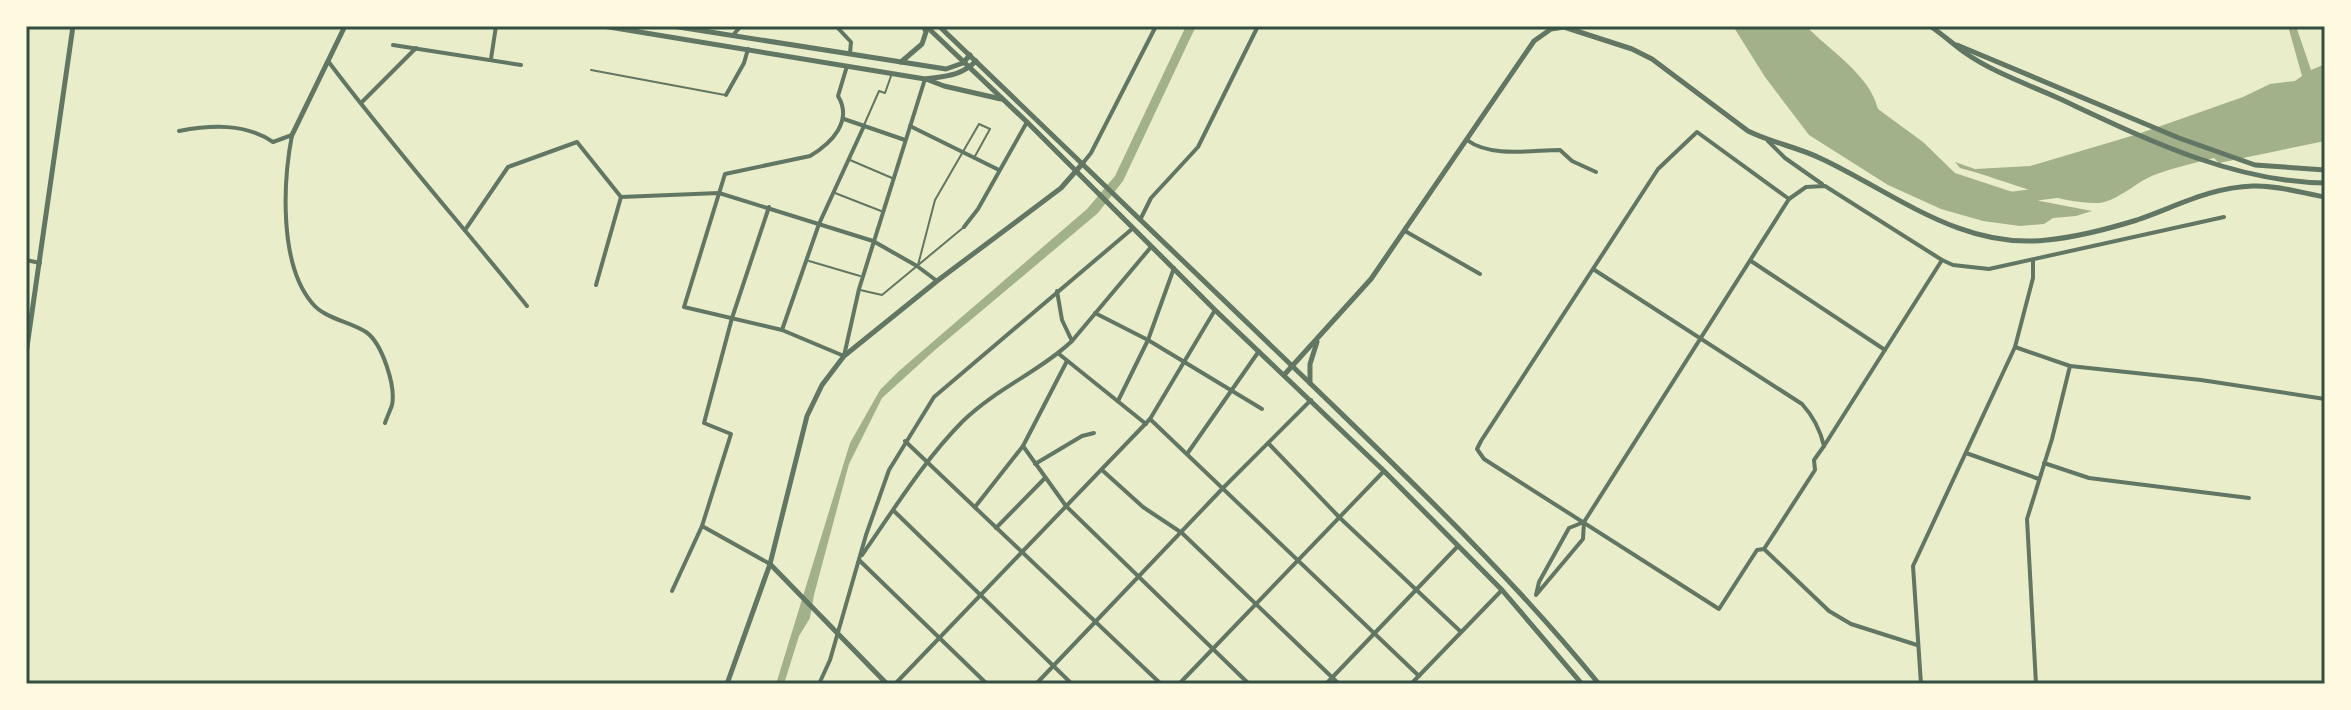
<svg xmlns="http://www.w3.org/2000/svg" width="2351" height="710" viewBox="0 0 2351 710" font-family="'DM Sans',sans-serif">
  <rect width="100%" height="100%" fill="#e9edc9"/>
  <g fill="#a3b18a">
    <polygon points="1186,26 1196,26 1123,181 1098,213 935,350 882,398 849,464 814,595 810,618 799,636 784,684 776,684 850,443 880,390 899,371 1087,209 1115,176"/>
    <path d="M1733,26H1806C1829,50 1870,75 1878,109L1923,142L1955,173L2040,201L2092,211L2076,216L2053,218L2044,224L2020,226L1983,221L1941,209L1888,185L1809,135L1765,77Z"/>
    <path d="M2288,26H2296L2311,70L2325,64V141L2219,163L2214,158C2194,163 2173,168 2154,175C2136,182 2118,201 2099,203C2059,205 2000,178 1960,168L1955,162L1975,169L2030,166L2138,134L2243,97L2270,84L2295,81L2302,76Z"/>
  </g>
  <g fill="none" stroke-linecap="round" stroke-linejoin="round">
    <polyline stroke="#a3b18a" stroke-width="12" points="2010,198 2063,191"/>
    <g stroke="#617663" stroke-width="2">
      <polyline points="591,70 725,95"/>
      <polyline points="864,125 879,91 885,93 891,76"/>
      <polyline points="850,160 892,178"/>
      <polyline points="835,193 881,211"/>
      <polyline points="809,261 860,276"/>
      <polyline points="918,265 935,200 979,124 990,129 974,158"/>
      <polyline points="860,290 882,295 964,227"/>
    </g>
    <g stroke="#617663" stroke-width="4">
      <polyline points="836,26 851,42 850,53"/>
      <polyline points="733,35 741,26"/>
      <polyline points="393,45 521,65"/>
      <polyline points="491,59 496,26"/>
      <path d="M328,61C391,145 461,224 527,306"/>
      <path d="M847,66L838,96C853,121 832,143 810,156L725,174L684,307L782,330L844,356L859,289L925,79"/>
      <polyline points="726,95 744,63 748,49"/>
      <polyline points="361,103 416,48"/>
      <polyline points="844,119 905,140"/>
      <polyline points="910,126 999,170"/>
      <path d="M179,131C211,125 245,123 273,142L292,135"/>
      <path d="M292,135C283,182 279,264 312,303C325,319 349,321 366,332C382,343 396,386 392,405C390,411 387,417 385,423"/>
      <path d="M1467,140C1491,158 1532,150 1560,150L1572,161L1596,172"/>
      <polyline points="1768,141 1785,158 1822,184"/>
      <polyline points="1083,163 1091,153 1156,26"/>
      <polyline points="621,197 719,193 873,241 917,266 937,281"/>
      <polyline points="769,207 732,318 704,423 731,434 702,526 770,564"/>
      <polyline points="1141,218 1151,198 1198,147 1258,26"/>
      <polyline points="964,227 978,209 1027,122"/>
      <polyline points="465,230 508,167 577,142 621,197"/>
      <polyline points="1405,231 1480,274"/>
      <polyline points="26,260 40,263"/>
      <polyline points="1751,261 1885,350"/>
      <path d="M1593,269L1802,404C1814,417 1820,429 1824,446L1814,460L1815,470L1764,549L1757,550L1719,609L1484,459L1477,449L1481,441L1658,169L1697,132L1789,199"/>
      <polyline points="596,285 621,197"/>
      <polyline points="1057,291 1062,320 1072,341"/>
      <polyline points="1095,313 1148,340 1262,409"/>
      <polyline points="782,330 819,224 864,126"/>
      <polyline points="2015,347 2070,366 2201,380 2325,399"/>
      <polyline points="1059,354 1146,424"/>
      <polyline points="1118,401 1148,340 1174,268"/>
      <polyline points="1150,419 1419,676"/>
      <polyline points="905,441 1161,684"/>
      <polyline points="1269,444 1340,518 1460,631"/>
      <polyline points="1023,446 1066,506 1249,684"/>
      <polyline points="1824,446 1942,260"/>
      <polyline points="1966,453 2039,479"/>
      <polyline points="1187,454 1259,351"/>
      <polyline points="2044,463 2089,478 2249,498"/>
      <polyline points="1035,464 1082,436 1094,433"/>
      <polyline points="1102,470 1143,507 1182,533 1339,684"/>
      <polyline points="975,507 1023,446 1067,361"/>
      <polyline points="894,511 1072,684"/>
      <polyline points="1584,522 1789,199 1806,187 1825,186 1942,260 1953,265 1989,269 2224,217"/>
      <polygon points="1584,522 1583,539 1536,595 1539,582 1569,528"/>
      <polyline points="996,528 1045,478"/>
      <polyline points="1764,549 1829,611 1851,624 1917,645"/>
      <path d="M862,555C893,511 924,460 963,421C997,388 1039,372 1072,341L1151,247"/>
      <polyline points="859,560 987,684"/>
      <polyline points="672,591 702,526"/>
      <polyline points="819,684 830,660 866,535 889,470 934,397 1132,229"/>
      <polyline points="895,684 1150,419 1215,310"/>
      <polyline points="1036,684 1223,488 1311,400"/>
      <polyline points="1179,684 1384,471"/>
      <polyline points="1326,684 1458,546"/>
      <polyline points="1411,684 1502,590"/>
      <polyline points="1921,684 1913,566 2015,347 2033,278 2033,260"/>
      <polyline points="2036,684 2027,519 2052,439 2070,366"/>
    </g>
    <g stroke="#617663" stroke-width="5">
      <path d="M603,26L925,79C946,76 961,76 976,61"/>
      <polyline points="672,26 946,69 963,63 970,55"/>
      <polyline points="926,26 1027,122 1215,310 1384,471 1502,590 1582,684"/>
      <path d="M939,26C1065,146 1190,266 1314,387C1413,483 1512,577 1599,684"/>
      <path d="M1930,26C1942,34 1953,44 1964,52C1992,72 2027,84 2058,98C2142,137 2231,182 2325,183"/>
      <polyline points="1957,45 2179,138 2255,165 2325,170"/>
      <polyline points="901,62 922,44 926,32 924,27"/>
      <polyline points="926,79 944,86 1001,99"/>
      <polyline points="292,135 345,26"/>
      <polyline points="26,354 73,26"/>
      <path d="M1284,375L1371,279L1534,41L1551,29L1564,27L1632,49L1652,59L1748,131C1772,143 1798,147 1822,159C1894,193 1962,250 2047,240C2077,237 2108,229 2137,220C2175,207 2211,187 2253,186C2276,185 2302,193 2325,197"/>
      <polyline points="1310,383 1310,364 1317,342"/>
      <polyline points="770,564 887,684"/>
      <polyline points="727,684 770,564 807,416 822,385 844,356 937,281 1061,188 1083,163"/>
    </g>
  </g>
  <rect width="2351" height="710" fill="none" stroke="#fefae0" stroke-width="56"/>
  <rect x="28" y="28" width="2295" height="654" fill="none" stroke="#344e41" stroke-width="3"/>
</svg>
